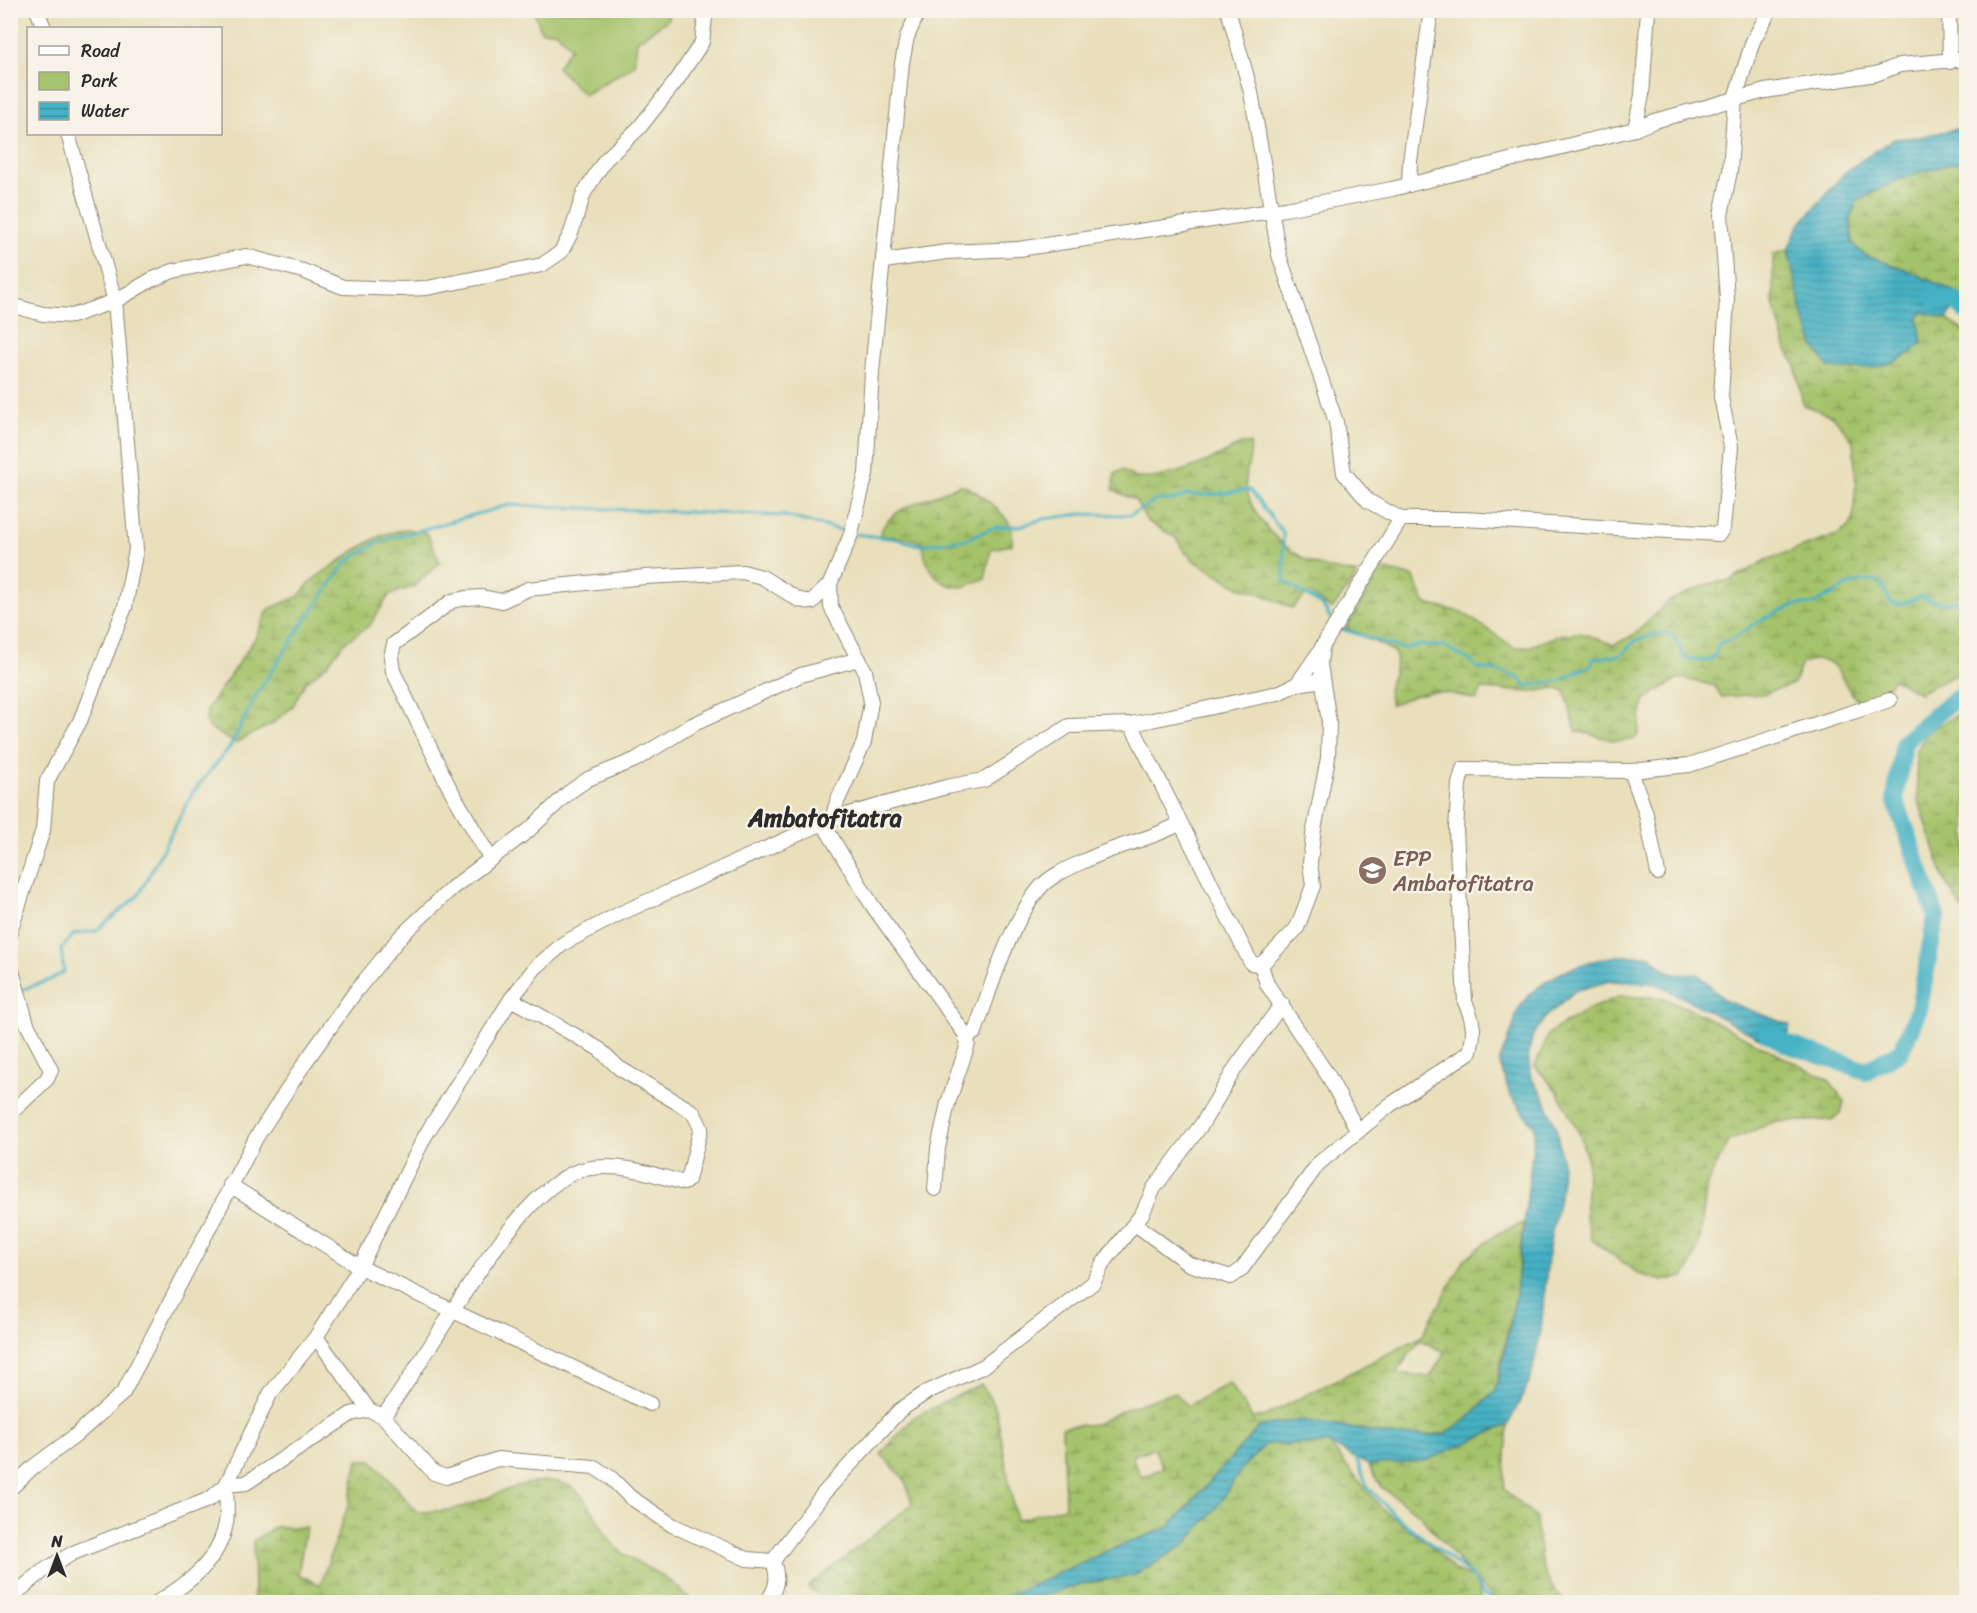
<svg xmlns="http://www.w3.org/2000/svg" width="1977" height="1613" viewBox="0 0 1977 1613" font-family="Sriracha,sans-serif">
  <defs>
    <pattern id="wetland-marsh" width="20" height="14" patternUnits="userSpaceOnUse" patternTransform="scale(1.5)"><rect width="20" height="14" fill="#a5c36a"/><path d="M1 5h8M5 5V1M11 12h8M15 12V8" fill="none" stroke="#879f57"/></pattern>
    <pattern id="water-rules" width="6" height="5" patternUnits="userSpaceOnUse" patternTransform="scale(1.5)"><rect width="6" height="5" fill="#45b1c4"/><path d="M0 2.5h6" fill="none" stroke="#3a909f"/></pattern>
  </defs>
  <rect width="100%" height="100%" fill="#f7f3e8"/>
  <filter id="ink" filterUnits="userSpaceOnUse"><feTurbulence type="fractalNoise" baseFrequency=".0167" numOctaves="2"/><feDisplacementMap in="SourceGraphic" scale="12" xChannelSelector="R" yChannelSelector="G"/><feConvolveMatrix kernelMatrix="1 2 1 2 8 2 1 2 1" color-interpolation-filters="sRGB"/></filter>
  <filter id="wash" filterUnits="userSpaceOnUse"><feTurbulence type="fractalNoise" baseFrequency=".008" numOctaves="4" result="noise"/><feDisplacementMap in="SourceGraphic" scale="24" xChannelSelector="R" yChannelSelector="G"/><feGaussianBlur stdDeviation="1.35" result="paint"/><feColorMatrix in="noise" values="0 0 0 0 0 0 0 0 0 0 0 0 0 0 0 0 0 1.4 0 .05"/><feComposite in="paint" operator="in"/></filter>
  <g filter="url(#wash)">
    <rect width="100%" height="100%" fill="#e9dfbb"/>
    <polygon fill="#a5c36a" stroke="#68774a" stroke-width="1.5" points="534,11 666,11 669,19 637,41 634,65 584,95 557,67 571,47 555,31 541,31"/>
    <g fill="url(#wetland-marsh)" stroke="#68774a" stroke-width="1.5" fill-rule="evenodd">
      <polygon points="1966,161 1966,297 1905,269 1865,256 1854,248 1850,219 1856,202 1912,172"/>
      <path d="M1788,250L1803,316L1922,343L1918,318L1923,312L1947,319L1966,333V670L1919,693L1894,679L1878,698L1863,704C1836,687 1845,648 1802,663L1794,684L1763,694L1721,697L1715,686L1680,678C1648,698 1640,693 1639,734L1633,740L1617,741L1576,731L1565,691L1553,688L1532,692L1482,689L1477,700C1436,689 1430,688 1391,705L1388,690L1397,659L1393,651L1346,628L1381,569L1414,577L1423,600L1429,605L1462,612L1515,648L1531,646L1560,635L1577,633L1585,634L1614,645L1635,634L1669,601L1708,584L1732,580L1766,560L1837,535L1850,526L1853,518L1856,483L1853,441L1833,416L1803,405L1795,364L1787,350L1773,304V254Z"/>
      <path d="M1241,444H1250C1253,458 1244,471 1246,485C1251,520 1286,552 1317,565C1329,570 1346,571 1358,574L1332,610L1309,593L1292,608L1254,591L1239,587L1196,562L1184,551L1176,538L1147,521L1135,500L1113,490L1115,474L1122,470C1127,473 1133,478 1139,478C1165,481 1219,458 1241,444Z"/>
      <path d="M959,485C973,485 1005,514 1011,526C1013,531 1012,539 1012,545L991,549L985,579C978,580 968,586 962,587C937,588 924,564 923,544C911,536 895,537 880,536C885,506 936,498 959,485Z"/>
      <polygon points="406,529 427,533 440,562 415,586 389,595 370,625 344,643 327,665 305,683 293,706 272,724 235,743 211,729 206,722 207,709 254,640 269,609 299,596 311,581 354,551 382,535"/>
      <polygon points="1966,710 1966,915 1946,883 1918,799 1916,752 1928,731"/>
      <polygon points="1621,996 1665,998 1686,1007 1830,1081 1844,1101 1841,1113 1831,1120 1773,1122 1729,1141 1707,1184 1699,1244 1691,1267 1684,1277 1662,1281 1639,1274 1592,1240 1586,1218 1587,1158 1580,1135 1557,1091 1535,1066 1549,1033 1587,1010"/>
      <path d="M1523,1223L1516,1293L1495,1391L1467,1419L1446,1434L1396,1436L1362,1429L1260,1426L1169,1527L1112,1549L994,1602H827L808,1587L912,1504L905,1480L881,1454L914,1417L981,1384L996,1409L1016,1520L1065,1507L1062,1427L1096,1424L1127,1408L1175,1392L1187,1406L1229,1383L1252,1418L1263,1417L1421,1337L1465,1259L1497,1234ZM1420,1340L1445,1352L1430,1377L1396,1373ZM1154,1448L1163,1468L1142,1477L1132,1456Z"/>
      <path d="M1508,1425L1504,1489L1536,1518C1539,1549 1540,1580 1565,1602H1498L1474,1579L1482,1602H1338L1333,1600L1328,1602H1022L1082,1584L1135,1575L1185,1545L1219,1504L1243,1467L1266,1444H1329L1383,1510L1429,1544L1455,1571L1473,1578L1420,1515L1381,1487L1368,1465L1425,1461Z"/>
      <path d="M358,1460H372L417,1512C429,1511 443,1512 454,1509C485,1502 514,1482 546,1481C591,1478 595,1531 619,1550C636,1564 657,1571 674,1584C681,1590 686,1597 694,1602H257L254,1599L253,1541L274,1527H306L298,1574L320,1585L348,1506Z"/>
    </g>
    <g fill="url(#water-rules)" stroke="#386e78" stroke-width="1.5">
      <path d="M1966,127V161C1920,171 1897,177 1856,202L1850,219L1852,243L1866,256L1905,269L1966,297L1957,302L1947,319L1923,312L1918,318L1922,343C1896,369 1864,371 1829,368L1815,348L1803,316L1788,250L1797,228L1847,170L1893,139L1919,137Z"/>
      <path d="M1618,956H1651C1669,975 1672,976 1698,974L1726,1001L1790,1025L1786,1052L1657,984L1610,981L1575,991L1545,1018L1533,1035L1528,1054L1531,1078L1544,1097L1556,1127L1562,1160L1561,1187L1549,1248L1541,1330L1530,1381L1508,1425L1425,1461L1368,1465L1329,1444H1266L1243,1467L1219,1504L1185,1545L1135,1575L1082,1584L1022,1602H994L1112,1549L1169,1527L1260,1426L1302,1420L1396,1436L1446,1434L1467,1419L1495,1391L1504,1356L1516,1293L1535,1127L1510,1095L1499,1061C1504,1050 1509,1039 1513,1027C1515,1022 1515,1014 1518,1010C1539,977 1581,961 1618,956Z"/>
    </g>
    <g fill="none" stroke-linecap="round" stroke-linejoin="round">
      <g stroke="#45b1c4" stroke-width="3">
        <path d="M855,534L897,539L920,545L966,539L995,527L1020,526L1043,519L1081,514L1130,515L1157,500H1174L1188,494C1197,498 1237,491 1250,490L1283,533L1284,581L1323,606L1333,622"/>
        <path d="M1339,628L1403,649L1419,645L1444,646L1472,662L1477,668C1494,671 1516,672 1527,686L1559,681L1591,665L1594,658L1621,655L1635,641L1655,634H1673L1685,658L1707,661L1714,657L1719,643C1734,640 1739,634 1751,626C1764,618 1779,611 1793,606C1801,603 1809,607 1816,603C1836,593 1857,575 1881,583L1891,603L1899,605L1921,596C1938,605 1949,604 1966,598"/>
        <polyline points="21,990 50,980 64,972 61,949 74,934 96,931 138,896 193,792 230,747 256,695 300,628 346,562 378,542 509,505 785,516 848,532"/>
        <polyline points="1355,1456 1367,1486 1393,1514 1473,1577 1482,1593 1496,1602"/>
      </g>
      <g stroke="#45b1c4" stroke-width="18">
        <polyline points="1934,297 1957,302 1966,312"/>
        <polyline points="1767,1033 1787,1044 1866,1071 1901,1051 1919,1009 1936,916 1895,799 1904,742 1942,709 1966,692"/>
      </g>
    </g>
  </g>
  <g filter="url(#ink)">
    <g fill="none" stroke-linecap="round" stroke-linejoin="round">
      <defs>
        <g id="minor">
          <polyline points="37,10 44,28"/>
          <polyline points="1228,10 1251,92 1279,255 1336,422 1344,473 1368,501 1401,519 1322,647 1320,664 1329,722 1328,758 1313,835 1310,863 1313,886 1297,928 1261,965 1267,984 1329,1077 1358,1132"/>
          <polyline points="1949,10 1950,62"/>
          <polyline points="1635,129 1642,95 1648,10"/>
          <polyline points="1409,185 1410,161 1431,10"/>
          <polyline points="884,261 947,252 1019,249 1285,209 1392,189 1635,129 1654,121 1765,91 1876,74 1900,65 1966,59"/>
          <polyline points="10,305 43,314 72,316 115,301 151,280 173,271 246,256 303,271 343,287 401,289 427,288 542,265 561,252 571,233 584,193 605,160 639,128 677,80 702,42 706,10"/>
          <polyline points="1401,519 1464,519 1719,534 1723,528 1731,447 1721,397 1727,299 1721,215 1730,171 1735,98 1753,41 1770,10"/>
          <polyline points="1297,684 1320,651"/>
          <polyline points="1131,724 1251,963 1261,965"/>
          <polyline points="1631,771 1646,814 1658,873"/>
          <polyline points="832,819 946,787 984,780 1069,726 1131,724 1152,720 1278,693 1297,684 1322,680"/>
          <polyline points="824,825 872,905 965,1034 968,1044 948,1103 938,1148 935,1189"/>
          <polyline points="490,858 448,785 393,671 391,657 394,644 452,601 466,598 482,597 502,601 528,589 645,577 743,572 762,577 799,600 812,602 830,584"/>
          <polyline points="10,932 43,830 47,781 80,721 125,607 136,549 115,301 68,134"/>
          <polyline points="10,964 27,1024 51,1070 47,1079 10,1114"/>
          <path d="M966,1038L975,1032C991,987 1008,928 1038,890C1051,874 1076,865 1093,857C1121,844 1152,839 1179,824"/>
          <polyline points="230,1185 360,1267 650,1404"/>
          <path d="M1135,1224L1189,1264L1231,1277L1241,1270L1319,1163L1390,1105L1470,1052C1475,1032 1474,1021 1465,1002L1456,829L1459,784L1463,769L1631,771L1689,765L1890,700"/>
          <polyline points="316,1337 369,1410"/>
          <path d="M383,1416C430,1358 515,1184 585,1169C618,1162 652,1174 684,1183L688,1180L701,1128L693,1112L619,1068L599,1049L511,999"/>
          <polyline points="10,1489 33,1467 75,1436 123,1393 256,1138 306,1061 356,991 401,936 452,888 528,831 568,793 588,779 635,760 692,725 801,675 859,659"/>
          <polyline points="10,1598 43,1571 73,1553 210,1499 226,1485 270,1394 316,1337 360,1267 425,1136 511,999 535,968 564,943 619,914 832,819 837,802 864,742 871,702 865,671 831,607 830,584 850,537 866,474 872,372 902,63 907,37 919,10"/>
          <path d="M158,1602C189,1583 219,1561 226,1523C228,1511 226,1497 226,1485L246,1483L351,1414L369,1410L383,1416L434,1473L446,1477L498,1459L594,1467L611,1478L630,1497L672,1525L747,1559L773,1561"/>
          <path d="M767,1602C777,1587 779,1579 773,1561L823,1494L900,1410L927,1392L984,1366L1093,1283L1102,1265L1142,1214L1154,1188L1202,1124L1236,1067L1282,1004"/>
        </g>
      </defs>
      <use href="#minor" stroke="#8a8573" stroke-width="16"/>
      <use href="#minor" stroke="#fff" stroke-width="14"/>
    </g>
  </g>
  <defs>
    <symbol id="school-disc" viewBox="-11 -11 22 22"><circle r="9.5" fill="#8d6e63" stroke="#f7f3e8"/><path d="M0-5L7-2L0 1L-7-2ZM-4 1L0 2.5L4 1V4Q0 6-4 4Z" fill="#fff"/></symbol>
  </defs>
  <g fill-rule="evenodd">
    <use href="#school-disc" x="1356" y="854" width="33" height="33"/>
  </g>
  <g text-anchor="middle" stroke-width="5" stroke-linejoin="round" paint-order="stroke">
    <g font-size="22" fill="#785e54" stroke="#f7f3e8" text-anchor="start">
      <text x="1393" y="866">EPP<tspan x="1393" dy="25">Ambatofitatra</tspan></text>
    </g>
    <g font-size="24" font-weight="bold" fill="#2b2b2b" stroke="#f7f3e8">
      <text x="825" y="826">Ambatofitatra</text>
    </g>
  </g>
  <rect width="1977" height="1613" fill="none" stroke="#f7f3e8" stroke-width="36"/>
  <rect x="27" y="27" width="195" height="108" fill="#f7f3e8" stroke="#a5a39c" stroke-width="1.5"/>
  <rect x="39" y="46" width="30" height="9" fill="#ffffff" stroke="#a5a39c" stroke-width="1.5"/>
  <text x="81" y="57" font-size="18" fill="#2b2b2b">Road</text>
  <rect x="39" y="72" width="30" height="18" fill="#a5c36a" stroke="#a5a39c" stroke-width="1.5"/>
  <text x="81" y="87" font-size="18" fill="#2b2b2b">Park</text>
  <rect x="39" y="102" width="30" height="18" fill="url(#water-rules)" stroke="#a5a39c" stroke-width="1.5"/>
  <text x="81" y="117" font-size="18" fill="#2b2b2b">Water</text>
  <g transform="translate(57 1556)" stroke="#f7f3e8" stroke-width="4.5" paint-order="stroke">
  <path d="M0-4.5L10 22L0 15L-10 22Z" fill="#2b2b2b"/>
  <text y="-9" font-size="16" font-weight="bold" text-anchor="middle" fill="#2b2b2b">N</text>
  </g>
</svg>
